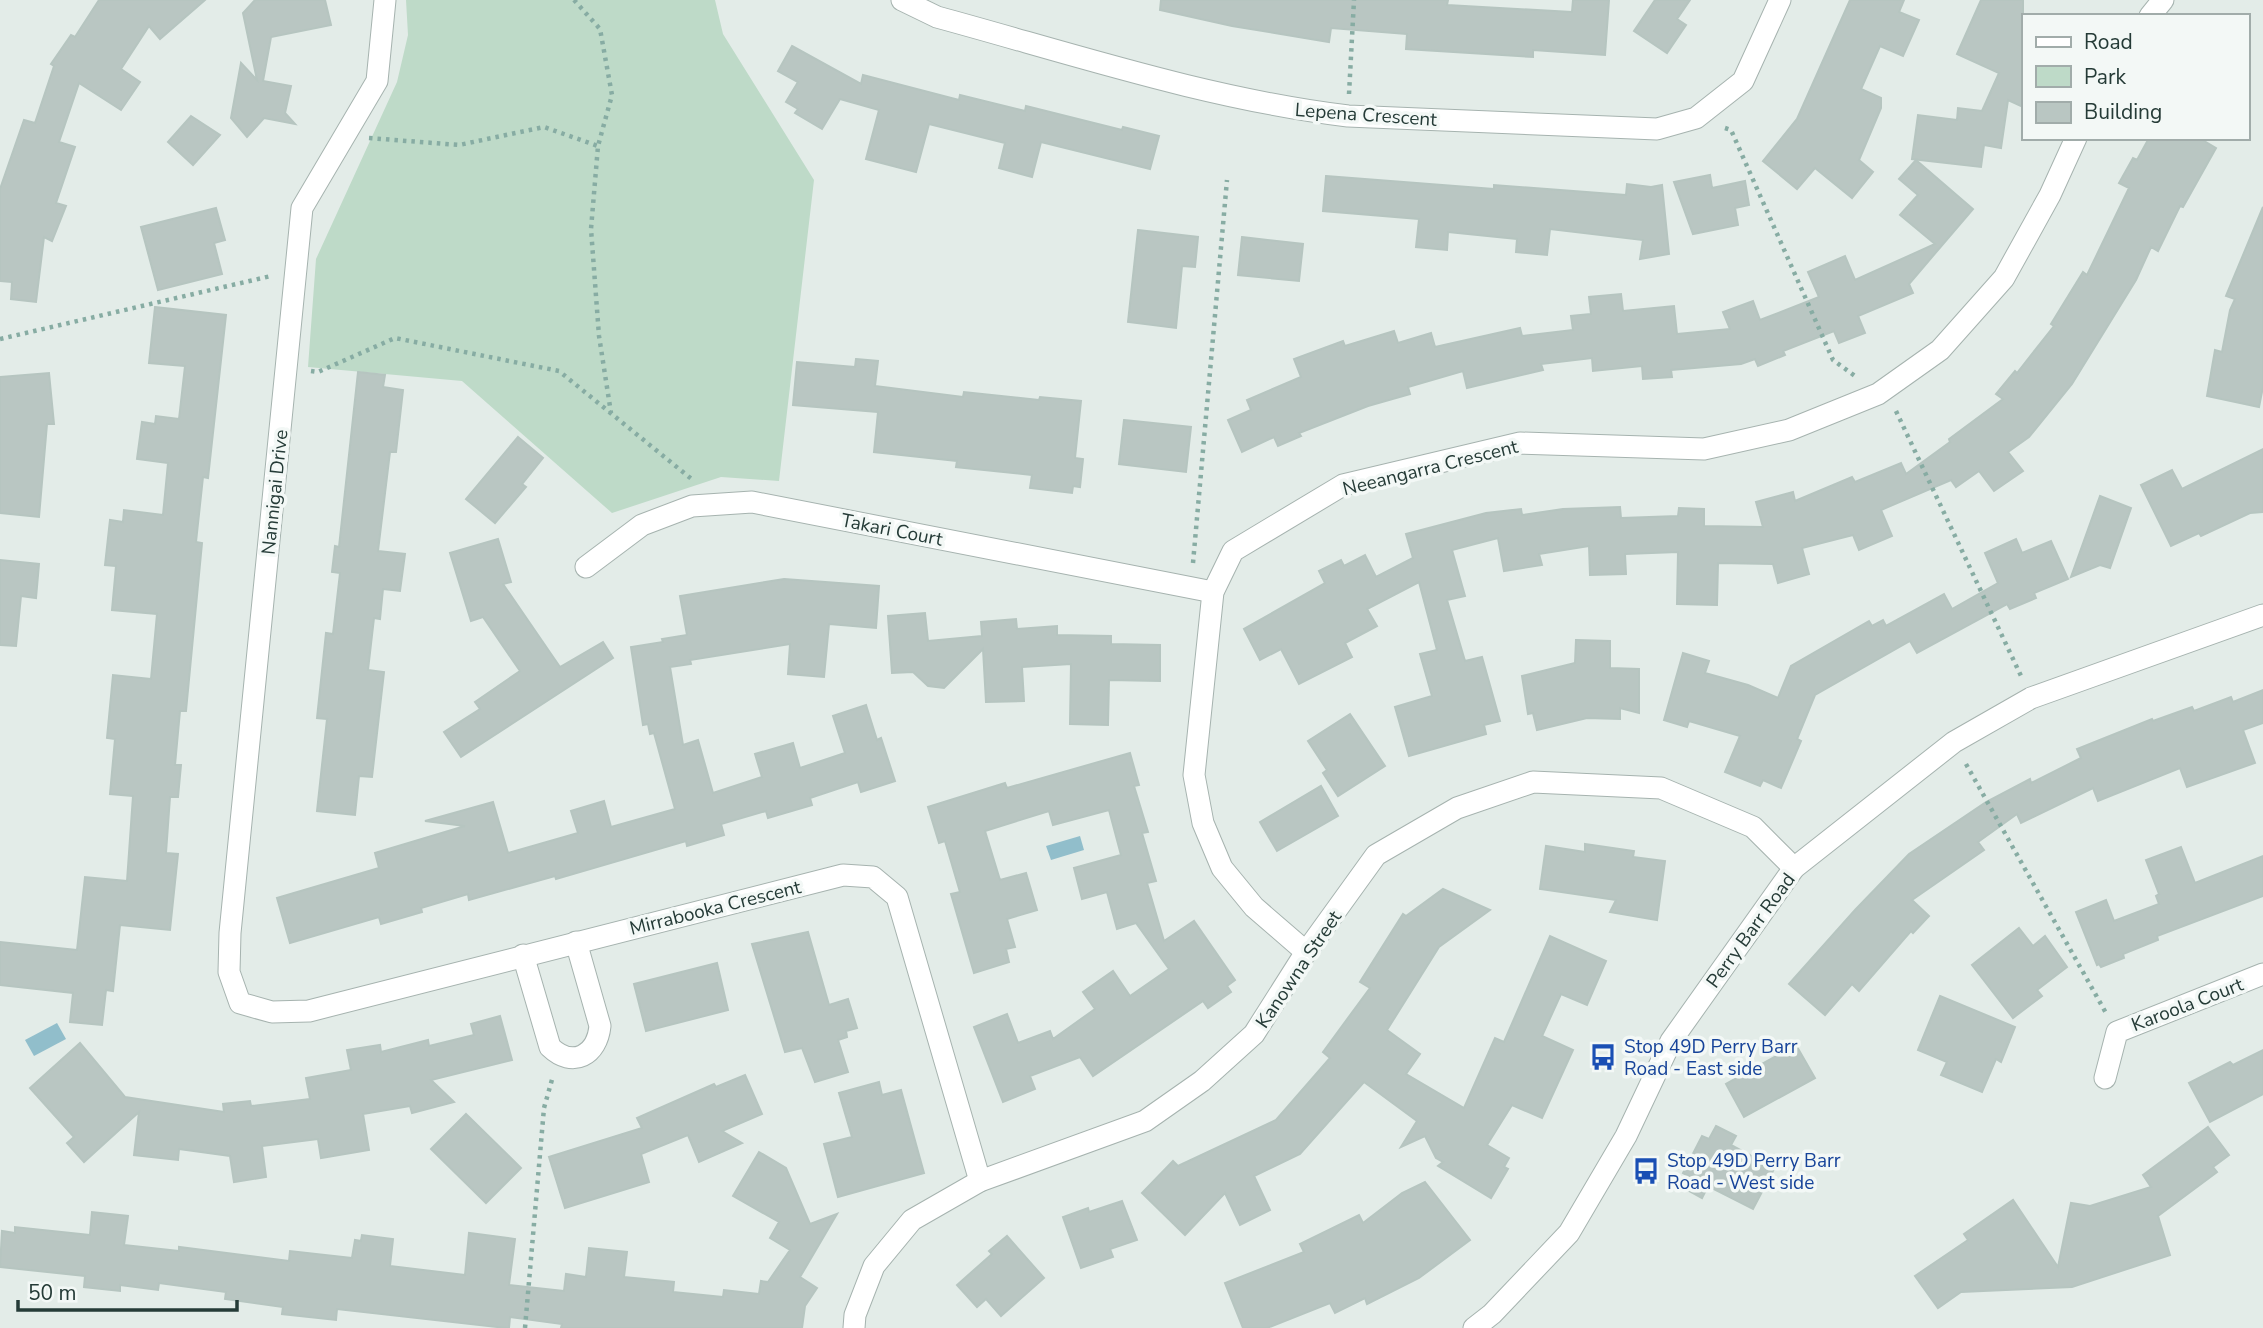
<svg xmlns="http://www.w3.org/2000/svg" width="2263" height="1328" viewBox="0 0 2263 1328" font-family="'Nunito Sans',sans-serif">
  <rect width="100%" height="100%" fill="#e3ece8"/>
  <polygon fill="#bedac8" points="406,0 715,0 723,34 814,180 779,481 721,477 612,513 462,381 308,367 316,259 397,82 408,35"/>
  <g fill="#91becb">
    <polygon points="1080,836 1084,850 1051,860 1046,846"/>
    <polygon points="57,1023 66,1039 34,1056 25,1040"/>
  </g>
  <g fill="#b9c6c2" stroke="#b6c5c0" stroke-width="2">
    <polygon points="99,0 205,0 160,39 149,26 121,69 140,82 121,110 79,83 59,142 75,147 56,203 66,206 52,241 44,237 36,302 11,299 12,282 0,281 0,189 24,120 35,123 54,66 51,64 71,35 75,37"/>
    <polygon points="255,0 325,0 331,25 271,37 263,81 291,86 285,113 295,124 264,118 247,137 231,118 241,63 257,80 243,13"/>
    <polygon points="1161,0 1448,0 1447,5 1572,12 1573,0 1609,0 1605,55 1533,50 1533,57 1406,49 1407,34 1331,28 1329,42 1232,26 1160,10"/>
    <polygon points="1655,0 1690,0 1677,19 1686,25 1667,53 1634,31"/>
    <polygon points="1850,0 1904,0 1899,12 1919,20 1903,56 1880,46 1861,89 1881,98 1881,108 1859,160 1873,172 1852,198 1815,168 1797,189 1763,161 1797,119"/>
    <polygon points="1981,0 2023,0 2023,107 2008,100 2001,148 1984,145 1981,167 1912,159 1918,115 1957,120 1958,108 1982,111 1999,73 1957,54"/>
    <polygon points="792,46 861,84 863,75 959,100 960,95 1025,111 1026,106 1122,130 1123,127 1159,136 1150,169 1041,142 1032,177 999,168 1005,143 929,124 916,172 866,159 879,110 840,99 822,129 795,113 798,109 786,102 798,82 778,71"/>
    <polygon points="191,116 220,135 193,165 168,142"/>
    <polygon points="2149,138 2199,138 2216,148 2183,207 2180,206 2158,251 2151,247 2136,280 2072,384 2029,437 2008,452 2023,471 1994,491 1979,471 1956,487 1951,480 1881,510 1892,536 1859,550 1853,535 1802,548 1809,574 1778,583 1773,564 1718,563 1717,605 1677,604 1678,552 1625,554 1626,574 1590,575 1589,546 1539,554 1542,565 1504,571 1498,538 1452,550 1465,596 1447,600 1465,661 1482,657 1500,721 1484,725 1486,734 1409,756 1395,707 1432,696 1420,654 1437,650 1419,582 1367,609 1377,626 1345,643 1352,657 1299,684 1281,649 1260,660 1244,629 1325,583 1319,571 1341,560 1344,566 1365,555 1376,577 1413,558 1406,534 1486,513 1521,509 1522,515 1563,509 1620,507 1621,518 1678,516 1679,508 1704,509 1704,526 1763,527 1756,502 1793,492 1795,501 1852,477 1855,482 1901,463 1906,474 1950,442 1949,439 2003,399 1996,394 2015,371 2017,373 2054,326 2051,324 2083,272 2087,275 2129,188 2119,183 2133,158 2137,160"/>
    <polygon points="1916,160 1973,209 1909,284 1913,293 1858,316 1865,333 1839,343 1834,331 1783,351 1785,355 1758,366 1755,359 1741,364 1671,370 1672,377 1643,379 1642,366 1593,371 1592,358 1541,364 1543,370 1467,388 1463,371 1408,387 1410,394 1368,406 1299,433 1301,436 1278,446 1274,437 1242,452 1228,420 1251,410 1247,400 1301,377 1294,359 1343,341 1345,346 1394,331 1398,343 1431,333 1435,347 1520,328 1522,336 1573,330 1571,316 1591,314 1589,297 1621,294 1623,311 1674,306 1677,334 1730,329 1723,312 1753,301 1760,320 1819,297 1808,272 1845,256 1855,280 1935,244 1900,215 1918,195 1899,179"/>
    <polygon points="1710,175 1712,188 1745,181 1749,205 1735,208 1738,225 1693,234 1674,182"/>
    <polygon points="1326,176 1494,189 1494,185 1626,195 1627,184 1651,187 1662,185 1669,254 1640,259 1643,240 1550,229 1547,255 1516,252 1517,239 1448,232 1447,250 1416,247 1419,219 1323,211"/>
    <polygon points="2263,207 2263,387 2259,407 2207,396 2215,350 2222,352 2230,310 2235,299 2226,296"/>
    <polygon points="216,208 225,240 214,243 222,274 158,290 141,227"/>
    <polygon points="1138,230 1198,237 1195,267 1182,266 1176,328 1128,322"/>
    <polygon points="1242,237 1303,244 1299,281 1238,275"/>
    <polygon points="155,307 226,315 208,478 203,477 196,542 202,543 186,711 180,711 175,765 181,765 178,797 170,797 166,853 178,854 170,930 120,925 113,991 106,990 102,1025 70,1022 73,993 0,985 0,942 77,950 85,877 127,881 133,796 110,794 115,739 107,738 113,675 151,679 157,614 112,610 116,566 105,565 110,520 123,522 124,510 163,515 168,463 137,459 142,422 155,424 156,416 179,419 185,366 149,363"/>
    <polygon points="856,359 878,361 875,386 963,397 964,392 1039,400 1040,397 1081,401 1075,458 1083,459 1080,487 1073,486 1072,493 1030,488 1032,475 956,467 957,461 874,452 878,412 793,405 797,362 855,367"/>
    <polygon points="358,372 385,375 383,387 403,390 396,452 390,452 378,551 405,554 400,591 383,589 380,619 374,618 368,670 384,672 372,777 359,776 355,815 317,811 327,719 317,718 326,633 333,634 340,573 332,572 335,546 339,547"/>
    <polygon points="49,373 54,424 47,424 39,517 0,513 0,377"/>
    <polygon points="1124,420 1191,427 1186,472 1119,464"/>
    <polygon points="518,437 543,458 522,484 526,487 495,523 466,499"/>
    <polygon points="2263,449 2263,512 2250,513 2201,536 2199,533 2171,546 2141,485 2172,470 2182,489"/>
    <polygon points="2100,496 2131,508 2110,568 2100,565 2071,577"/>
    <polygon points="498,539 511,582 503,584 560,667 603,642 613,658 461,757 444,732 480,709 475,702 520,671 483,617 471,621 450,553"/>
    <polygon points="2016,539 2022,553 2051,541 2068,579 2034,593 2036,598 2010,609 2007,604 1917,653 1910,641 1815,695 1797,739 1801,741 1781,788 1763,780 1760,786 1725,772 1740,736 1689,721 1687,727 1664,720 1683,653 1709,661 1705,673 1748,685 1778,698 1791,666 1869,621 1872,626 1883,620 1886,626 1944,594 1952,609 1998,583 1985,553"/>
    <polygon points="0,560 39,564 36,598 21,596 16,646 0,645"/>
    <polygon points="784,579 879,586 876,628 829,624 824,677 788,674 790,644 690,660 691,664 670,667 683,745 698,740 713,793 762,777 755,754 793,743 800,768 845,753 833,716 866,705 877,740 881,738 895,781 861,792 858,782 810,798 812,805 768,818 766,811 721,824 724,835 687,846 686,841 556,879 555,876 469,900 468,894 421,908 422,912 381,924 379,917 290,943 277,898 379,868 375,853 465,826 425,821 493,802 508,853 578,833 571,811 604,801 611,827 675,809 654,733 650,734 648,724 643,725 631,647 663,642 662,639 687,635 680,596"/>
    <polygon points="925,613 928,641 982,636 981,622 1016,619 1017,629 1057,626 1057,635 1111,636 1111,644 1160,645 1160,681 1109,680 1108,725 1070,724 1071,664 1022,667 1024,701 986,702 983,649 944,688 928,686 913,672 892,673 888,616"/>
    <polygon points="1576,640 1610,641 1610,668 1639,669 1639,713 1620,708 1620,719 1587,718 1537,730 1533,713 1528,714 1522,676 1575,663"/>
    <polygon points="2263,690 2263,723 2243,730 2255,763 2187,787 2180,768 2098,801 2093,788 2021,823 2017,814 1978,842 1984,850 1912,900 1929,916 1913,933 1911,931 1859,991 1852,984 1825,1015 1789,984 1855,910 1909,854 1986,802 2030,779 2031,783 2081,758 2077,749 2152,719 2153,721 2192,707 2194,711 2231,697 2233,702"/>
    <polygon points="1350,714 1385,766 1338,796 1323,773 1327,770 1308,741"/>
    <polygon points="1130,753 1139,785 1134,786 1148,832 1142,833 1156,881 1147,883 1164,941 1194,921 1235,980 1227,986 1231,992 1208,1008 1203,1001 1093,1076 1080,1057 1030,1076 1035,1089 1003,1102 974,1027 1007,1014 1018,1043 1050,1031 1053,1039 1095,1009 1083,992 1113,971 1130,996 1169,969 1136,923 1117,929 1107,892 1082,899 1074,868 1121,855 1109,810 1053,825 1049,811 985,831 1000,880 1026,873 1037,910 1007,919 1015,947 1006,949 1009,962 974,973 951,894 960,892 945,841 939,843 928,807 1005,783 1007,788"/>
    <polygon points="1321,786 1338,816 1277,851 1260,822"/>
    <polygon points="1585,844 1634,851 1633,857 1665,861 1657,920 1610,912 1616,900 1540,889 1546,846 1585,852"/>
    <polygon points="2181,847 2195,883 2263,856 2263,896 2157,936 2158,940 2123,954 2124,958 2101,967 2099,964 2097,965 2076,912 2106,900 2114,921 2159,904 2156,896 2159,894 2146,860"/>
    <polygon points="1443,889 1490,910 1439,947 1387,1030 1420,1054 1406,1074 1464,1108 1495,1038 1504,1042 1550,936 1606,961 1587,1005 1561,994 1542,1036 1573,1050 1542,1118 1512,1105 1487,1145 1509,1158 1504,1167 1508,1169 1491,1198 1438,1166 1443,1162 1436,1158 1425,1136 1401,1147 1417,1121 1364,1082 1300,1154 1254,1176 1270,1210 1240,1225 1225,1193 1185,1235 1142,1193 1173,1161 1178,1166 1276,1120 1330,1058 1323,1052 1370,988 1360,982 1403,914 1406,916"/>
    <polygon points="2019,928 2033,946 2045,936 2067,967 2037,990 2042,996 2013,1018 1972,965"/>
    <polygon points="808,932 829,1005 848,999 857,1028 846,1031 847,1037 838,1040 848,1072 815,1082 802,1048 785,1052 752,944"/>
    <polygon points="717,963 728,1010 646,1031 634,984"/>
    <polygon points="1940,996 2015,1027 2001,1062 1996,1059 1982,1092 1941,1075 1947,1062 1918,1050"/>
    <polygon points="500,1016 512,1060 431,1080 454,1102 412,1113 410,1106 363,1114 369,1150 321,1158 318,1139 262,1146 266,1177 234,1182 230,1156 179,1149 178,1160 134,1155 139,1112 84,1162 67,1143 74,1137 30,1088 80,1043 125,1097 224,1112 223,1104 250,1101 251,1106 310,1099 306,1078 351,1070 347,1050 380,1045 381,1052 428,1040 429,1046 474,1035 471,1024"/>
    <polygon points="1796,1045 1815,1078 1744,1117 1726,1084"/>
    <polygon points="2263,1050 2263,1094 2210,1122 2189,1083 2230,1062 2233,1065"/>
    <polygon points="745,1075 762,1114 722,1131 742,1143 699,1162 688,1135 641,1154 649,1182 565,1208 549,1157 642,1128 637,1118 714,1084 716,1087"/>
    <polygon points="879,1082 882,1095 901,1090 924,1173 838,1197 824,1144 852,1137 839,1093"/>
    <polygon points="466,1114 521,1168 486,1203 431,1149"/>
    <polygon points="1716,1126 1736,1136 1731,1145 1757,1159 1756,1162 1773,1171 1753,1209 1708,1186 1702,1198 1684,1188 1690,1177 1683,1173 1702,1136 1709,1139"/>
    <polygon points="2208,1127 2229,1155 2213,1167 2217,1172 2158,1216 2170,1255 2072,1287 1961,1292 1938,1308 1915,1276 1968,1240 1964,1234 2013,1200 2058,1267 2071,1203 2090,1206 2151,1187 2143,1175"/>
    <polygon points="759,1152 786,1168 810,1224 837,1214 800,1277 817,1288 805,1306 802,1328 561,1328 562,1324 510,1317 509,1328 506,1328 337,1309 336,1320 282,1314 283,1307 225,1299 226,1292 159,1283 158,1290 120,1285 120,1291 84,1287 85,1276 0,1267 2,1231 15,1233 15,1227 90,1235 92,1212 128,1216 124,1245 179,1251 179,1247 289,1261 290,1251 352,1258 355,1240 361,1241 362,1235 393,1239 390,1266 465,1275 469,1233 515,1239 509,1285 564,1291 566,1274 586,1277 589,1248 627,1252 624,1277 674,1282 673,1292 723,1297 724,1290 759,1294 761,1281 768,1282 790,1250 770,1238 779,1222 733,1196"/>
    <polygon points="1425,1182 1470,1240 1419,1278 1367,1304 1365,1298 1335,1313 1330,1303 1267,1328 1243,1328 1225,1283 1304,1252 1300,1244 1359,1215 1363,1223 1402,1193"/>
    <polygon points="1122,1201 1137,1240 1110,1249 1113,1257 1081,1268 1063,1217 1088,1208 1089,1212"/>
    <polygon points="1007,1236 1044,1278 1001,1316 986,1299 977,1307 957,1285 992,1254 989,1251"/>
  </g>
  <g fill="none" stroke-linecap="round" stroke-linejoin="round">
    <defs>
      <g id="minor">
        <polyline points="385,0 377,81 302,208 230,933 229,972 240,1003 272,1012 309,1011 843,875 873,877 897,897 980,1181"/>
        <path d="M902,0L937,17C1073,54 1208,99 1348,116L1657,129L1696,118L1743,81L1780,0"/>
        <polyline points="2150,16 2163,0"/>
        <polyline points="586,567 642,525 692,506 752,502 1213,592"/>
        <polyline points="1306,952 1254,907 1222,868 1203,823 1194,775 1213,592 1233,551 1343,485 1520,443 1704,449 1789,430 1878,394 1940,350 2004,278 2050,195 2076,138"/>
        <path d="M523,955L550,1047C573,1069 597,1055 600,1026L576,942"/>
        <polyline points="2105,1078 2117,1032 2263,974"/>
        <polyline points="854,1328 855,1315 874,1266 912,1220 980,1181 1145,1121 1202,1081 1254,1034 1306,952 1376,855 1457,808 1533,782 1661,788 1753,827 1794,868"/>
        <polyline points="1474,1328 1492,1314 1569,1233 1626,1136 1671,1041 1794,868 1954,742 2031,698 2263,615"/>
      </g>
    </defs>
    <use href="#minor" stroke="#a6b3af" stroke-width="23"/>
    <g stroke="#87aca3" stroke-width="4.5" stroke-dasharray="3.5 5" stroke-linecap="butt">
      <polyline points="574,0 600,29 612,95 598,146 591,229 599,336 611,413"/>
      <polyline points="1349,94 1354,0"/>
      <polyline points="1725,128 1731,130 1833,360 1855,376"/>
      <polyline points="369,138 459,145 544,127 598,146"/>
      <polyline points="0,339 271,276"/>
      <polyline points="311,371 318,372 395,338 559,371 694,481"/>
      <polyline points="1896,411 2022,678"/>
      <polyline points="1193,563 1227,180"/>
      <polyline points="1966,764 2106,1013"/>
      <polyline points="525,1328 544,1108 553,1076"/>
    </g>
    <use href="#minor" stroke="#fff" stroke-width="21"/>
  </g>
  <defs>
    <symbol id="bus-bare" viewBox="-9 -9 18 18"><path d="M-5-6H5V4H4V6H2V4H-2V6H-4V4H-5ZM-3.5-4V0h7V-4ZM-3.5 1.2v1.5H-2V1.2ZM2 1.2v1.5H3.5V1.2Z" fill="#1a4fb4" stroke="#f3f8f6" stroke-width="2.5" paint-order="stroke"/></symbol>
  </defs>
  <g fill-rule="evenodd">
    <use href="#bus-bare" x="1584" y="1038" width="38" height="38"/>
    <use href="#bus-bare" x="1627" y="1152" width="38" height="38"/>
  </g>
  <g text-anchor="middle" stroke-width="7" stroke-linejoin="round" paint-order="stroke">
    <g font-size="19" fill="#253b37" stroke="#f3f8f6">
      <text transform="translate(1366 114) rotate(4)" y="7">Lepena Crescent</text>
      <text transform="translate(1430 467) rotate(-14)" y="7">Neeangarra Crescent</text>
      <text transform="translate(274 492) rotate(-84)" y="7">Nannigai Drive</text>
      <text transform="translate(892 529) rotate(11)" y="7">Takari Court</text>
      <text transform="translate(715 907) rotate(-14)" y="7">Mirrabooka Crescent</text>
      <text transform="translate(1750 930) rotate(-54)" y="7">Perry Barr Road</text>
      <text transform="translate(1298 969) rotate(-56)" y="7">Kanowna Street</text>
      <text transform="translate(2187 1004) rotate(-21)" y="7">Karoola Court</text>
    </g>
    <g font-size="19" fill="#164399" stroke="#f3f8f6" text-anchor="start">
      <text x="1624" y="1053">Stop 49D Perry Barr<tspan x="1624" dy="22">Road - East side</tspan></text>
      <text x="1667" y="1167">Stop 49D Perry Barr<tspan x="1667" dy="22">Road - West side</tspan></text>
    </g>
  </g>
  <rect x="2022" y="14" width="228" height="126" fill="#f3f8f6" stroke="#a1acaa" stroke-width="2"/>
  <rect x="2036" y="37" width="35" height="10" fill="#ffffff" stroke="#a1acaa" stroke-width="2"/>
  <text x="2084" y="49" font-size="21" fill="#253b37">Road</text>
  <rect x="2036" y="66" width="35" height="21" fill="#bedac8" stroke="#a1acaa" stroke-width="2"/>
  <text x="2084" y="84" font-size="21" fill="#253b37">Park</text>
  <rect x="2036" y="102" width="35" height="21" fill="#b9c6c2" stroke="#a1acaa" stroke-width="2"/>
  <text x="2084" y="119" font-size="21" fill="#253b37">Building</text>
  <path d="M18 1300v10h219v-10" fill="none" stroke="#253b37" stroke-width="3.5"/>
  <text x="28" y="1300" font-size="21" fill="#253b37" stroke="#f3f8f6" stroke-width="5" paint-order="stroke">50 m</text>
</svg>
